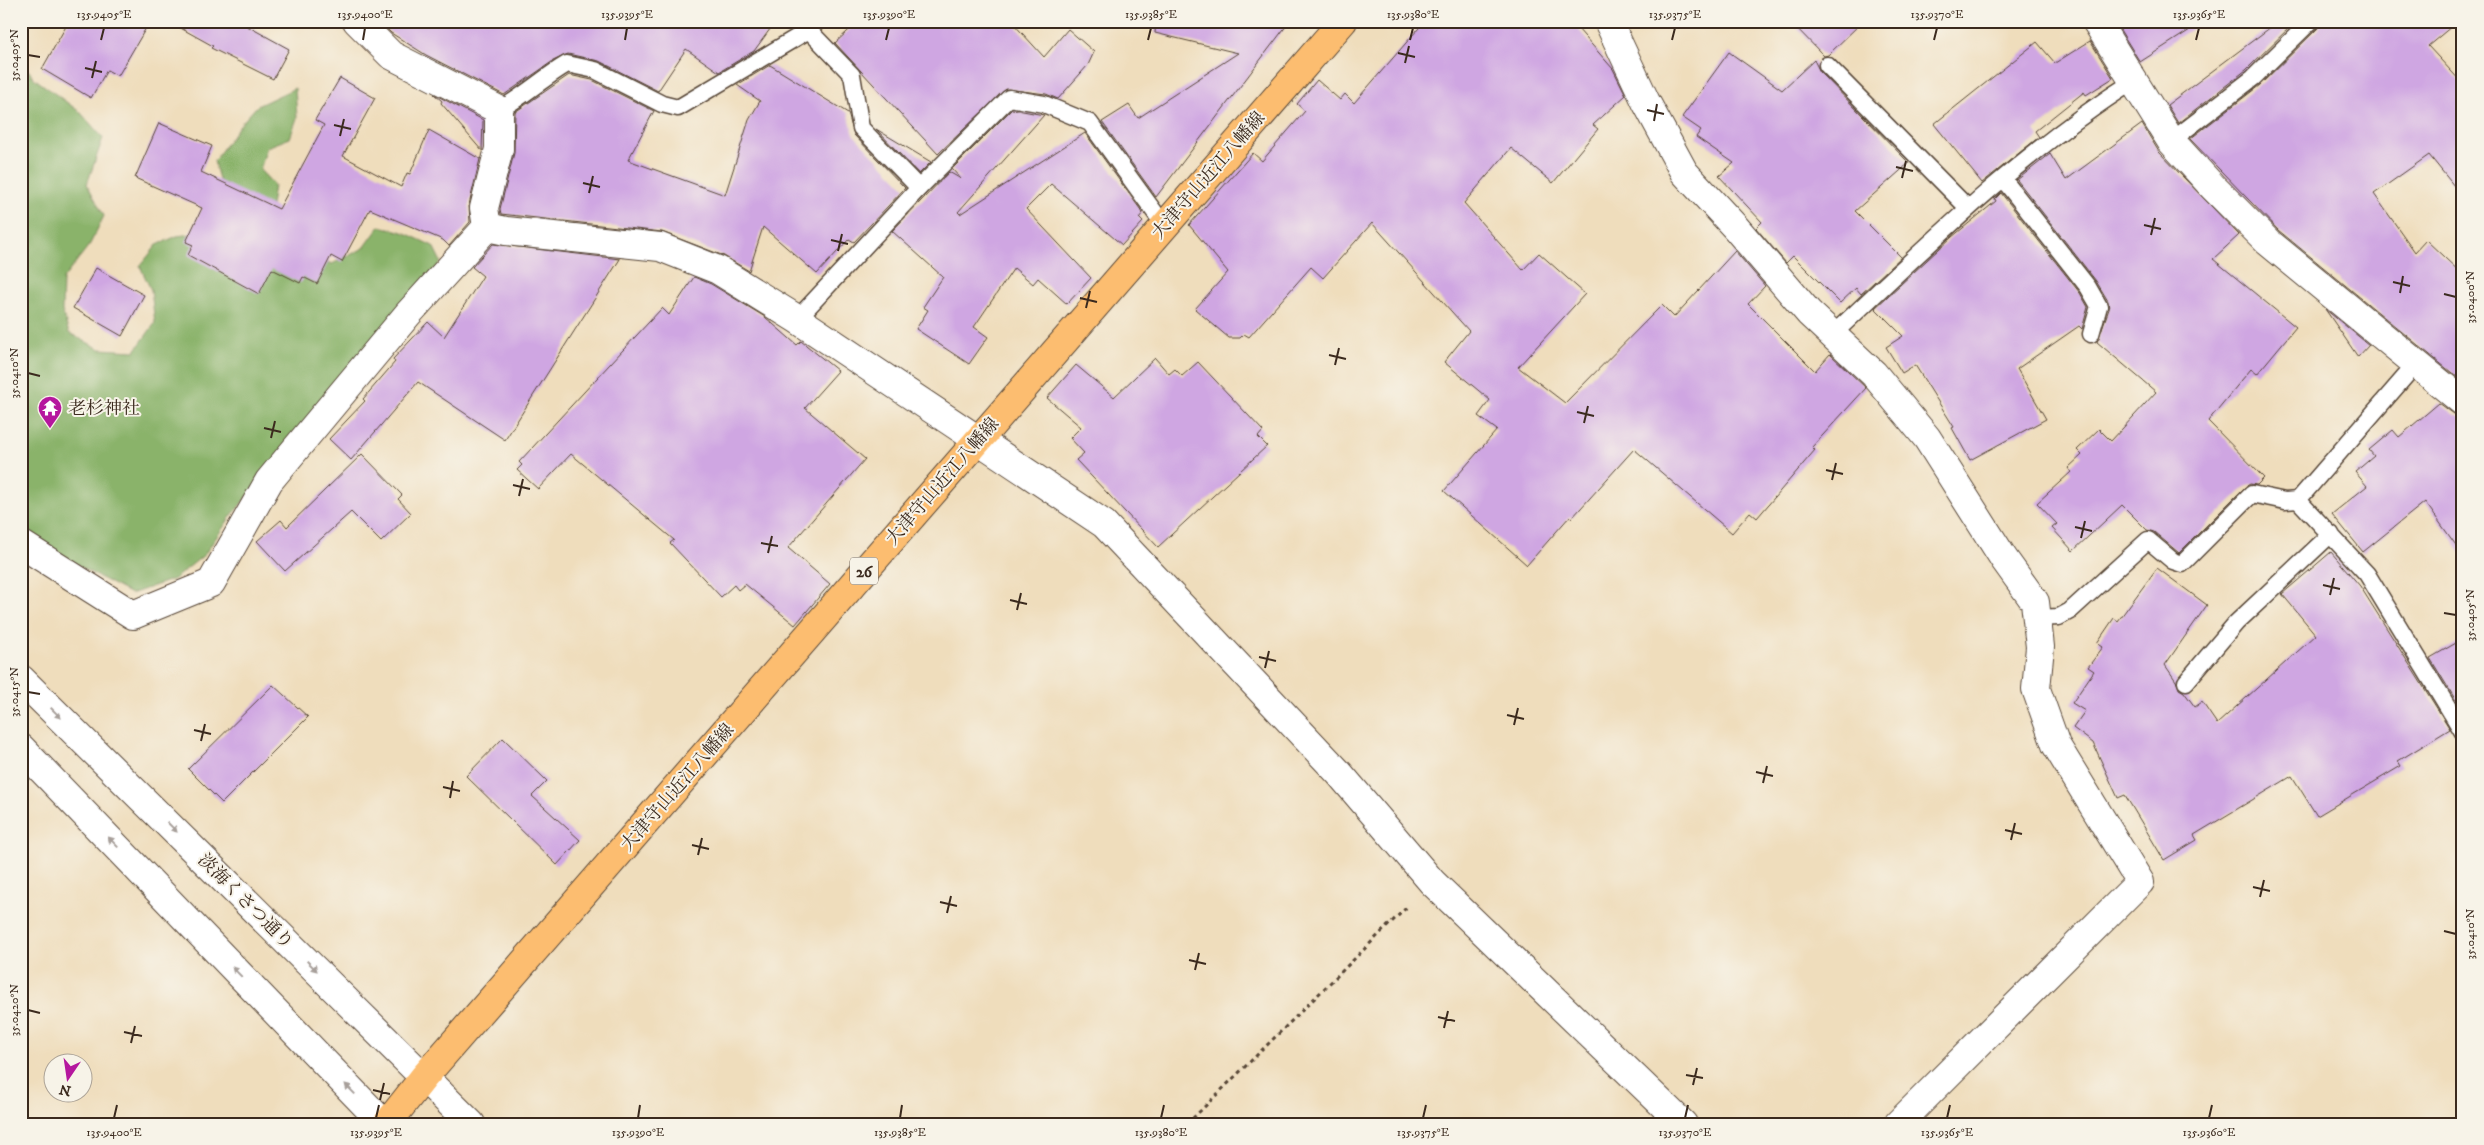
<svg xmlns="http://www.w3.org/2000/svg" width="2484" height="1145" viewBox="0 0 2484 1145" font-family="'IM FELL DW Pica','Noto Serif JP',serif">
  <rect width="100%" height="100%" fill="#f7f3e8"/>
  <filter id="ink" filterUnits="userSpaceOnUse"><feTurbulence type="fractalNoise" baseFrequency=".02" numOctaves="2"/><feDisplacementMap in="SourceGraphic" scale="10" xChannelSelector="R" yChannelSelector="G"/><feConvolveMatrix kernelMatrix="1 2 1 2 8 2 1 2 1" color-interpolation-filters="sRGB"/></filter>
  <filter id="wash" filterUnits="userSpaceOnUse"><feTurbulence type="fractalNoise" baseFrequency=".0096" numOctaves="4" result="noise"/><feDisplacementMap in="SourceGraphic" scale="20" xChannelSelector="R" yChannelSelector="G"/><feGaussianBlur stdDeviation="1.12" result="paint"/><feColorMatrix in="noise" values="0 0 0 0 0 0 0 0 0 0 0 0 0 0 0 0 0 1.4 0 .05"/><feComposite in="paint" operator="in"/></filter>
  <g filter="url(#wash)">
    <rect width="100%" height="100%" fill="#efddbc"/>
    <polygon fill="#8ab36b" stroke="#626e44" points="21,61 35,79 80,112 103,138 87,184 104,216 90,244 63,279 62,311 69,333 100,349 135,351 155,323 151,290 140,266 157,245 177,236 200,233 226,205 214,161 239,126 257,106 295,88 297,118 290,138 267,147 260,170 274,185 269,220 278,239 332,264 364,248 380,226 403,232 433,246 441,262 232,515 204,555 174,579 131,594 86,570 21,530"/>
    <g id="blocks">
      <g fill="#cfa6e2">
        <polygon points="69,21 150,21 118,76 107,70 91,98 42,69"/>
        <polygon points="168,21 238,21 289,49 273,79 211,48 213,46"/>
        <polygon points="379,21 776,21 754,51 719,72 686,49 658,91 599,61 568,54 553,61 504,95 426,55 391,33"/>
        <polygon points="859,21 1011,21 1044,57 1068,29 1094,52 1088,65 1058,99 1046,94 1006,89 938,154 835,43"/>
        <polygon points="1156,21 1290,21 1156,197 1102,122 1129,105 1138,118 1238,53 1155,33"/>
        <polygon points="1425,21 1571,21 1613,69 1626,95 1593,125 1598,129 1553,183 1511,148 1464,203 1523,270 1539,253 1585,294 1518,367 1565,403 1662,305 1674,317 1735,251 1765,286 1748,304 1815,371 1830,354 1866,388 1812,447 1815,450 1757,518 1750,512 1732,533 1634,449 1572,518 1570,516 1527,565 1444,491 1497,430 1478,416 1490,400 1444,362 1469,331 1372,223 1323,278 1311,267 1249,337 1244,334 1240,338 1229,338 1195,309 1228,272 1189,225 1253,153 1262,161 1305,111 1297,104 1317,80 1340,100 1345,94 1354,103"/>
        <polygon points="1790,21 1863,21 1828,55 1824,56"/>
        <polygon points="2123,21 2204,21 2140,62 2117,25"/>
        <polygon points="2279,21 2296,21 2246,70 2178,123 2167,105"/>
        <polygon points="2321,21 2458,21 2428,46 2463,84 2463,197 2429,155 2374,194 2415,252 2426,240 2463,275 2463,382 2278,230 2190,139 2260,85 2318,28"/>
        <polygon points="2090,41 2113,78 2086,95 2084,92 2035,131 2039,137 1982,183 1934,124 2037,42 2055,63"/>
        <polygon points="1729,52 1782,90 1814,60 1820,72 1909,163 1855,211 1901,257 1861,294 1856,288 1840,303 1793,256 1786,263 1756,228 1762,222 1719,176 1734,163 1696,137 1701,130 1682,117"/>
        <polygon points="770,65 848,113 854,135 905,188 854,242 849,239 817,274 763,227 749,271 724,256 662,232 501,214 500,209 514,153 515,112 569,75 592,80 654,111 628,160 725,195 749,120 760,101 737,85"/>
        <polygon points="340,78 375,98 343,156 401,187 407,173 410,174 429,130 480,159 469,205 470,222 449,246 443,240 370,209 342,262 331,256 317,284 303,277 300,283 272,269 259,294 188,255 193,245 186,242 202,208 135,178 159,123 212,146 201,172 279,209 324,125 315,120"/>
        <polygon points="434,94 483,120 482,151 441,103 442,101"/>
        <polygon points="1012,109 1044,115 958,212 960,214 1085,133 1143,213 1139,218 1143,222 1122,245 1051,184 1026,209 1091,278 1067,304 1038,278 1033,284 1014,268 974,327 988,337 969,364 916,329 928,310 923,307 943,277 892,231 949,172 961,179 952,169"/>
        <polygon points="2142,124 2159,152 2239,235 2213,259 2296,327 2257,374 2251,369 2208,421 2264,478 2257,485 2250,484 2245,487 2179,553 2154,532 2147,530 2122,505 2073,551 2052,528 2057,524 2037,503 2071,472 2068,468 2082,455 2077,450 2099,429 2111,441 2156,392 2097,342 2109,309 2108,301 2096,281 2017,180 2050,154 2066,180"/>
        <polygon points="876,129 931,162 919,174"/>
        <polygon points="2001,193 2080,293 2088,307 2082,329 2079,326 2017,369 2046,419 1970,460 1952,428 1954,427 1915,365 1902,373 1886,347 1903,336 1875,308 1952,237 1996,201 1995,199"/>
        <polygon points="493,244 620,259 505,440 418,382 351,460 329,439 365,401 363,399 395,362 393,359 428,322 444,337 483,276 472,267"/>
        <polygon points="96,268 144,295 122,336 73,308"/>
        <polygon points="694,277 711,284 765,317 797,345 801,341 838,371 805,408 865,459 788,548 830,584 795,625 745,584 738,590 734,585 721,597 670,543 674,540 571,454 538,489 517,470 522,465 519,462 662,308 669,315"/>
        <polygon points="2325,309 2369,345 2358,357"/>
        <polygon points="1155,358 1169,374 1175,369 1182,376 1198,362 1263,431 1258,437 1267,446 1158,547 1076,460 1084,453 1070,438 1081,427 1047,398 1076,365 1114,397"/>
        <polygon points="2439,403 2454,414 2463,417 2463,555 2425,502 2363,552 2332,514 2367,486 2355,472 2374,456 2369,450 2393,430 2399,437"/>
        <polygon points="362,454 402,495 398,499 411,513 381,542 351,512 285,571 257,541 281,520 287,527"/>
        <polygon points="2331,552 2360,586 2450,729 2398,761 2401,766 2317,816 2292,776 2194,835 2197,840 2164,860 2125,795 2118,798 2093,743 2073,728 2085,711 2072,703 2094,671 2088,667 2103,647 2097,643 2114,618 2118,621 2157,568 2207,605 2165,665 2176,681 2179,689 2184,692 2195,707 2202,702 2217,724 2316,635 2282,594"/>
        <polygon points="2463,639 2463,712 2430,658"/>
        <polygon points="273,685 308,717 222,803 188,769"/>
        <polygon points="503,738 547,781 532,796 580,840 557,865 466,776"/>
      </g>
    </g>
  </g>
  <g filter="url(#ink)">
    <use href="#blocks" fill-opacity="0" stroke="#564536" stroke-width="1"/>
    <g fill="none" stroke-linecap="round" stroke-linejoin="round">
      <defs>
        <g id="service">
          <polyline points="800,21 852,75 861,128 919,188"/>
          <polyline points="1827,65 1968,208"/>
          <path d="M499,110C523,97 543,78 567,64L595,70L662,104L678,108L809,30"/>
          <polyline points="2171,141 2253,78 2311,21"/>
          <polyline points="2003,179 2088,287 2099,306 2091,334"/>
          <polyline points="797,319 919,188 1009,98 1044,104 1090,123 1164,225"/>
          <path d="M1832,335C1928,245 2023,151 2134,81"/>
          <polyline points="2416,364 2298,500 2367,574 2463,732"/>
          <polyline points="2037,618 2059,617 2070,611 2148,540 2173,561 2182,564 2252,494 2285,501 2298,500"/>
          <polyline points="2186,682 2236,623 2331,534"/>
        </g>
        <g id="minor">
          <polyline points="1608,21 1646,102 1684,172 1736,228 1809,313 1874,374 1927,438 2004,559 2035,602 2040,647 2036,689 2056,745 2140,882 1898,1124"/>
          <polyline points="2096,21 2171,141 2213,187 2268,242 2463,402"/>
          <polyline points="487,227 506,231 660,247 718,270 797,319 1104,524 1339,773 1432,882 1683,1124"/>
          <polyline points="21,544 133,615 211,583 269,481 408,314 487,227 484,208 499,149 499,110 391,55 357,21"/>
        </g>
        <g id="tertiary">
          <polyline points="21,679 471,1124"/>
          <polyline points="21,748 384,1124"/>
        </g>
        <polyline id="primary" points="387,1124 424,1077 1343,21"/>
      </defs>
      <use href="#service" stroke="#564536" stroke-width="19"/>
      <use href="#minor" stroke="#564536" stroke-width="30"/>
      <use href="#tertiary" stroke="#564536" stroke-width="30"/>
      <use href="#primary" stroke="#564536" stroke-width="30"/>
      <polyline stroke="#564536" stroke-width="3" stroke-dasharray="4 4" stroke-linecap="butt" points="1187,1124 1409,905"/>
      <use href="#service" stroke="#fff" stroke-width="16"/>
      <use href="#minor" stroke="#fff" stroke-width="28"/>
      <use href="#tertiary" stroke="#fff" stroke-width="28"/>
      <use href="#primary" stroke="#fcbd6f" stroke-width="28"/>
    </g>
    <defs><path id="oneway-solid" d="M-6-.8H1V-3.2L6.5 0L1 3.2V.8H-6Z" transform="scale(1.25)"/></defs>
    <g fill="#a79f9a">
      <use href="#oneway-solid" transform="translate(56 713) rotate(45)"/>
      <use href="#oneway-solid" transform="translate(172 827) rotate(45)"/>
      <use href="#oneway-solid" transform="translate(113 842) rotate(-134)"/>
      <use href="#oneway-solid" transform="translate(312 966) rotate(45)"/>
      <use href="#oneway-solid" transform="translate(237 972) rotate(-134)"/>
      <use href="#oneway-solid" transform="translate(350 1089) rotate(-134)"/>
    </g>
  </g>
  <path fill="none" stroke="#3b2a1e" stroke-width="2" d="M101,40L104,28M363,40L365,28M625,40L627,28M886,40L889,28M1148,40L1151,28M1410,40L1413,28M1672,40L1675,28M1934,40L1937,28M2196,40L2199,28M1398,53L1415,57M28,55L40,57M1405,63L1409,46M85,68L102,72M92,78L96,61M1647,110L1664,114M1654,121L1657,104M334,125L351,129M340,136L344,119M1896,167L1913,171M1902,178L1906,161M583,183L600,187M589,193L593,176M2144,225L2161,229M2151,235L2155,218M831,240L848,244M838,251L842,234M2393,282L2410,286M2400,293L2403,276M2444,294L2456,297M1080,298L1097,302M1086,308L1090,291M1329,355L1346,359M1335,365L1339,348M28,373L40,376M1577,412L1594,416M1584,423L1588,406M264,428L281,432M271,438L275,421M1826,470L1843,474M1832,480L1836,463M513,485L530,489M519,496L523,479M2075,527L2092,531M2081,538L2085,521M761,543L778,546M768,553L772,536M2323,585L2340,589M2330,595L2334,578M1010,600L1027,604M1017,610L1021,593M2444,613L2456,615M1259,657L1276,661M1265,668L1269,651M28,692L40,694M1507,715L1524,719M1514,725L1518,708M194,730L211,734M201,741L205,724M1756,772L1773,776M1763,783L1767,766M443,787L460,791M450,798L453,781M2005,830L2022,834M2011,840L2015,823M692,845L709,849M698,855L702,838M2253,887L2270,891M2260,897L2264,880M940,902L957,906M947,913L951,896M2444,931L2456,934M1189,960L1206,964M1195,970L1199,953M28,1010L40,1013M1438,1017L1455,1021M1444,1028L1448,1011M124,1032L142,1036M131,1043L135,1026M1686,1075L1703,1078M1693,1085L1697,1068M373,1090L390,1094M380,1100L384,1083M114,1118L117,1105M376,1118L379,1105M638,1118L640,1105M900,1118L902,1105M1161,1118L1164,1105M1423,1118L1426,1105M1685,1118L1688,1105M1947,1118L1950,1105M2209,1118L2212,1105"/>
  <defs>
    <symbol id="temple-pin" viewBox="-11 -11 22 30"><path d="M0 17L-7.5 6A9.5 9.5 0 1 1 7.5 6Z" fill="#b5179e" stroke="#f7f3e8"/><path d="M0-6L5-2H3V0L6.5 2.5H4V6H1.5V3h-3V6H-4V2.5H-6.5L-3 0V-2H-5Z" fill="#fff"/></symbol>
  </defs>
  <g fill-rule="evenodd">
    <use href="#temple-pin" x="36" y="394" width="28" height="38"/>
  </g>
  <g text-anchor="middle" stroke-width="4" stroke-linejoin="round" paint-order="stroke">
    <rect fill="#f7f3e8" stroke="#73665b" stroke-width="1" x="850" y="557.5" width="28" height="27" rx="4"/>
    <g font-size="16" font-weight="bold" fill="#3b2a1e">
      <text x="864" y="577">26</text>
    </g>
    <g font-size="18" fill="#3b2a1e" stroke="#f7f3e8">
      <text transform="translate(1208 175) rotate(-49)" y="6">大津守山近江八幡線</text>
      <text transform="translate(942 481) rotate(-49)" y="6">大津守山近江八幡線</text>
      <text transform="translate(677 787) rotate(-49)" y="6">大津守山近江八幡線</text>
      <text transform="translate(246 901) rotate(45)" y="6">淡海くさつ通り</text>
    </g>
    <g font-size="18" fill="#3b2a1e" stroke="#f7f3e8" text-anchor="start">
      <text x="68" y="414">老杉神社</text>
    </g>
  </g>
  <rect width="2484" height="1145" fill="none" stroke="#f7f3e8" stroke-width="55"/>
  <g transform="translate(68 1078) rotate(193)"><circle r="24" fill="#f7f3e8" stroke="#aca397"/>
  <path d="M0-4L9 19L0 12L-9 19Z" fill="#b5179e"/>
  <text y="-8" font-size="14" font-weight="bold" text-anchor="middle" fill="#3b2a1e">N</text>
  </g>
  <rect x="28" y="28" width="2428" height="1090" fill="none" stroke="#3b2a1e" stroke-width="2"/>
  <g font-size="12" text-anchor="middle" fill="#3b2a1e">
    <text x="104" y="18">135.9405°E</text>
    <text x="365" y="18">135.9400°E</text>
    <text x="627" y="18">135.9395°E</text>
    <text x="889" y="18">135.9390°E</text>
    <text x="1151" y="18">135.9385°E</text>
    <text x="1413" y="18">135.9380°E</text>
    <text x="1675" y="18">135.9375°E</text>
    <text x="1937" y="18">135.9370°E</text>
    <text x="2199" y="18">135.9365°E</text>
    <text transform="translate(14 55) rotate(-90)" y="4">35.0405°N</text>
    <text transform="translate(2470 297) rotate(-90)" y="4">35.0400°N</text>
    <text transform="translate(14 373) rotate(-90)" y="4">35.0410°N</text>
    <text transform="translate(2470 615) rotate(-90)" y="4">35.0405°N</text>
    <text transform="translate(14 692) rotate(-90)" y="4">35.0415°N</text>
    <text transform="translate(2470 934) rotate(-90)" y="4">35.0410°N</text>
    <text transform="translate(14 1010) rotate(-90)" y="4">35.0420°N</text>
    <text x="114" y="1136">135.9400°E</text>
    <text x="376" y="1136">135.9395°E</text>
    <text x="638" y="1136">135.9390°E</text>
    <text x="900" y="1136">135.9385°E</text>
    <text x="1161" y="1136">135.9380°E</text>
    <text x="1423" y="1136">135.9375°E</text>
    <text x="1685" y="1136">135.9370°E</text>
    <text x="1947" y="1136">135.9365°E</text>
    <text x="2209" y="1136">135.9360°E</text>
  </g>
</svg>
